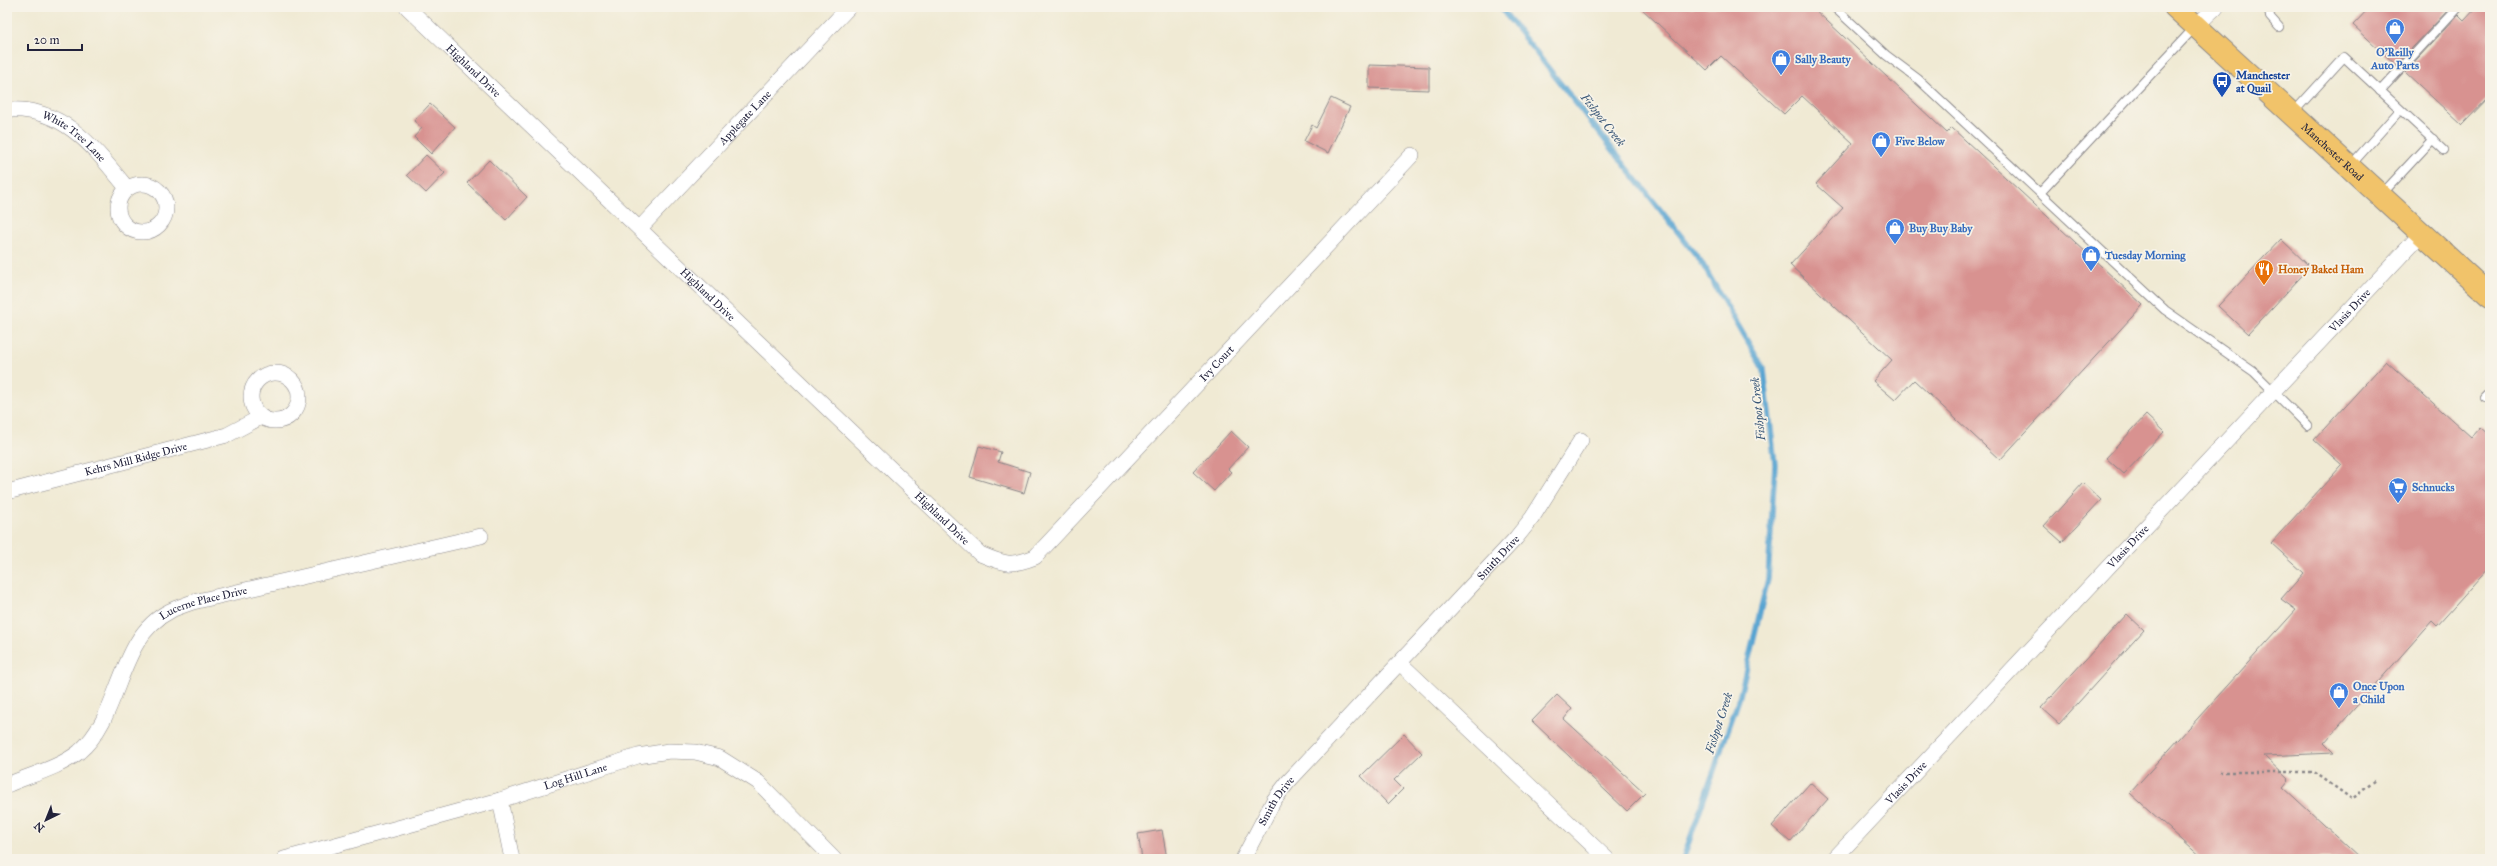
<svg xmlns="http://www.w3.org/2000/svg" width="2497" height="866" viewBox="0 0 2497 866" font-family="'IM FELL Great Primer',serif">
  <rect width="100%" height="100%" fill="#f7f3e8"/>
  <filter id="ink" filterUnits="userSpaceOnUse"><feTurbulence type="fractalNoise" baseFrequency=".025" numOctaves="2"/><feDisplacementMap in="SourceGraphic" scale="8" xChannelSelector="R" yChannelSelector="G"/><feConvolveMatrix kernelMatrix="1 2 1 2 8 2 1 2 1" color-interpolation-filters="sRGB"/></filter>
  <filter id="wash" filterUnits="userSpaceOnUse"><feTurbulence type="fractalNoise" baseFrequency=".012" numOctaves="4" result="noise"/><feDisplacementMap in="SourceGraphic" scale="16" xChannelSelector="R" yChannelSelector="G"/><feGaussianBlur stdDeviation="0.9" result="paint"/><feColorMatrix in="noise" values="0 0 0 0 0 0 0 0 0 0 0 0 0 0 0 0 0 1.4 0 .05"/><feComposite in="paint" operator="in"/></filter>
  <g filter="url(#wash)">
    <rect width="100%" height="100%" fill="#f0ead4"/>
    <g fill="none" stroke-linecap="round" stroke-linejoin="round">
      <polyline stroke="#59a4d1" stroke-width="5.5" points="1500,7 1700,260 1764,370 1775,464 1768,579 1739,699 1683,859"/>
    </g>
    <g id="blocks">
      <g fill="#d89290">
        <polygon points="1640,7 1812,7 1947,133 1952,128 2143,305 2000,460 1914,380 1895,400 1873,381 1892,360 1790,265 1843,208 1816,184 1853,143 1802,96 1784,114 1721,56 1707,70"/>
        <polygon points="2370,7 2450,7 2450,8 2396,65 2353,25"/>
        <polygon points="2477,7 2490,7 2490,96 2462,125 2405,72 2458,15 2464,21"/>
        <polygon points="1369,65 1429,67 1429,90 1369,88"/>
        <polygon points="1331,98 1350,107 1328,153 1304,141 1312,125 1316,128"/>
        <polygon points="430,104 455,127 431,154 414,137 422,128 414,121"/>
        <polygon points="426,155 445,173 426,193 407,175"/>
        <polygon points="489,160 527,197 506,220 467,183"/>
        <polygon points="2281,239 2310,267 2248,334 2218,306"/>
        <polygon points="2386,361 2471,437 2480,427 2490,436 2490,567 2437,626 2432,621 2324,743 2334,753 2264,756 2289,780 2283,787 2361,859 2203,859 2130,793 2296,610 2281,599 2304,573 2271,543 2342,465 2314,440"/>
        <polygon points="2146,415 2164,432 2124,474 2106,458"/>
        <polygon points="1231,431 1248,447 1228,469 1231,472 1214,491 1193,472"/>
        <polygon points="979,446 1001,452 998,462 1030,472 1024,493 970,477"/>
        <polygon points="2083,483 2101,500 2062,542 2044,526"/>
        <polygon points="2127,614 2144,630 2059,724 2041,708"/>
        <polygon points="1557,695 1572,709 1564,719 1645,793 1627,811 1532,721"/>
        <polygon points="1404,734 1422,753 1394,780 1403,789 1388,804 1361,776"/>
        <polygon points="1810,783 1828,799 1790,842 1772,826"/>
        <polygon points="1162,830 1167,859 1142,859 1138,834"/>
      </g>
    </g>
  </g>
  <g filter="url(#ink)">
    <use href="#blocks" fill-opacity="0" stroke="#898688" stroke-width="1"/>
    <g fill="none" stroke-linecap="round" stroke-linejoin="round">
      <defs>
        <g id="lane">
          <polyline points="1834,7 1886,55 1918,79 2165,310 2254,372 2308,426"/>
          <polyline points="2269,7 2270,17 2279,27"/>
          <polyline points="2380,91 2458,7"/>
          <polyline points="2292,114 2344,57 2444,150"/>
          <polyline points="2350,166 2400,110"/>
          <polyline points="2040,193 2195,27"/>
          <polyline points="2381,195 2433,139"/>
          <polyline points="2485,398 2490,393"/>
        </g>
        <g id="street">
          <path id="s1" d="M407,7L980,554C1004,564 1010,567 1035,557L1412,155"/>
          <polyline points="2196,26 2216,7"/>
          <path id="s2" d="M7,110C64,106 95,149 127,188"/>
          <circle cx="142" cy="208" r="24"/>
          <path id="s3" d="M641,227L849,7"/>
          <circle cx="275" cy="397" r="24"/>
          <path id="s4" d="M7,492L227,435L261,417"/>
          <polyline points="1401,664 1607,859"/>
          <path id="s5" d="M7,785C30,775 59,768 79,752C123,715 116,638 170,611C177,607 185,605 193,602L481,536"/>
          <polyline points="500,800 512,859"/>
          <path id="s6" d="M284,859L500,800L638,756L669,751L695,752L720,758L758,782L834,859"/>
          <path id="s7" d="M1243,859L1274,800L1288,782L1516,538L1532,518L1581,440"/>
          <path id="s8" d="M1834,859L2422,233"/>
        </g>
        <g id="highway">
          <path id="s9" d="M2175,7L2490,296"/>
        </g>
      </defs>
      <use href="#lane" stroke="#898688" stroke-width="10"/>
      <use href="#street" stroke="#898688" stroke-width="16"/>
      <use href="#highway" stroke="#898688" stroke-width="24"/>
      <polyline stroke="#898688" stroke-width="2.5" stroke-dasharray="3 3" stroke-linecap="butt" points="2219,772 2314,772 2352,799 2376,780"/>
      <use href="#lane" stroke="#fff" stroke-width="8"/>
      <use href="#street" stroke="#fff" stroke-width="15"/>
      <use href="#highway" stroke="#f1c36a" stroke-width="22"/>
    </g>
  </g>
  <defs>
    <symbol id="shop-pin" viewBox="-11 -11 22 30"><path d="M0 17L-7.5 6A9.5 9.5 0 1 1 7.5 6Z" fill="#3f7fe0" stroke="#f7f3e8"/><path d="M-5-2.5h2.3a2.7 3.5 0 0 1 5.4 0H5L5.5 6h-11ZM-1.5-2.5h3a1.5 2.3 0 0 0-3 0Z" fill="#fff"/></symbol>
    <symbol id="bus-pin" viewBox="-11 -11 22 30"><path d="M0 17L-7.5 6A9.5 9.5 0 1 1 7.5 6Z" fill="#1a4fb4" stroke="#f7f3e8"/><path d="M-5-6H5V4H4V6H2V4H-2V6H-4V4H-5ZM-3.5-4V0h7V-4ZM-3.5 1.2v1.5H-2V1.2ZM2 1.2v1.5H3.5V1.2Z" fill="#fff"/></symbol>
    <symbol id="restaurant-pin" viewBox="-11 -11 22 30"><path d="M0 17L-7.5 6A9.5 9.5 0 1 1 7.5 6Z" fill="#e8710a" stroke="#f7f3e8"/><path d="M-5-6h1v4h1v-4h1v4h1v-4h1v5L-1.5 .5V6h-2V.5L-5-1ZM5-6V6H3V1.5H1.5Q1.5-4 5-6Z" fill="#fff"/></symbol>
    <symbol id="supermarket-pin" viewBox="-11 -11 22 30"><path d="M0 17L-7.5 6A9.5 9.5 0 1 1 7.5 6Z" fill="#3f7fe0" stroke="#f7f3e8"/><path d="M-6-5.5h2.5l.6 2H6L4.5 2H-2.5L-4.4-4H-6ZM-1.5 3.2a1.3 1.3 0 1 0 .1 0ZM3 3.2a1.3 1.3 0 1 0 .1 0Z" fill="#fff"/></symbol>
  </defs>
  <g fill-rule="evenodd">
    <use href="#shop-pin" x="2384" y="17" width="22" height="30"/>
    <use href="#shop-pin" x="1770" y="48" width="22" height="30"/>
    <use href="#bus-pin" x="2211" y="70" width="22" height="30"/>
    <use href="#shop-pin" x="1870" y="130" width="22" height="30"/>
    <use href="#shop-pin" x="1884" y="217" width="22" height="30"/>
    <use href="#shop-pin" x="2080" y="244" width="22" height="30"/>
    <use href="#restaurant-pin" x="2253" y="258" width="22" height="30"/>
    <use href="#supermarket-pin" x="2387" y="476" width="22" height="30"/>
    <use href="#shop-pin" x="2328" y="681" width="22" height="30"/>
  </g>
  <g text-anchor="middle" stroke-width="3.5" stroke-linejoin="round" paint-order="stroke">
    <g font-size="11" font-weight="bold" fill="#366cbe" stroke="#f7f3e8" text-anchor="start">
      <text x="2395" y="56" text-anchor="middle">O'Reilly<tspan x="2395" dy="13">Auto Parts</tspan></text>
      <text x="1795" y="63">Sally Beauty</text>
      <text x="1895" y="145">Five Below</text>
      <text x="1909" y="232">Buy Buy Baby</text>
      <text x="2105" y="259">Tuesday Morning</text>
      <text x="2412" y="491">Schnucks</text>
      <text x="2353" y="690">Once Upon<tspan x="2353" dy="13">a Child</tspan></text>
    </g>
    <g font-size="11" fill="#22223b" stroke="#f7f3e8">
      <text dy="4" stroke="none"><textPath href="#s1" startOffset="92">Highland Drive</textPath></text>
      <text dy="4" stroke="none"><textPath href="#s3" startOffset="151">Applegate Lane</textPath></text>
      <text dy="4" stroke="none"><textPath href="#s2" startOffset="75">White Tree Lane</textPath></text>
      <text dy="4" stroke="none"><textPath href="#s9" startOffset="214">Manchester Road</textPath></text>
      <text dy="4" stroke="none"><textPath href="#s1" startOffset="416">Highland Drive</textPath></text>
      <text dy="4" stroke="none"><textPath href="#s8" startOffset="753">Vlasis Drive</textPath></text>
      <text dy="4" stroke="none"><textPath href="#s1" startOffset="1115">Ivy Court</textPath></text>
      <text dy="4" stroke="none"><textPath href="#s4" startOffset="133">Kehrs Mill Ridge Drive</textPath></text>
      <text dy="4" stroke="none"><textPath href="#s1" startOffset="740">Highland Drive</textPath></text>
      <text dy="4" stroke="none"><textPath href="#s8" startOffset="429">Vlasis Drive</textPath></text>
      <text dy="4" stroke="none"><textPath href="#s7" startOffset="397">Smith Drive</textPath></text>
      <text dy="4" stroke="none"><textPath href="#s5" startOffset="285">Lucerne Place Drive</textPath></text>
      <text dy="4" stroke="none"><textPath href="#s6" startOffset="303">Log Hill Lane</textPath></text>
      <text dy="4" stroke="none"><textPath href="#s8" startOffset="105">Vlasis Drive</textPath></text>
      <text dy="4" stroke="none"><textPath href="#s7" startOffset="67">Smith Drive</textPath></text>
    </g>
    <g font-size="11" font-weight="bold" fill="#164399" stroke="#f7f3e8" text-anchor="start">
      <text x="2236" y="79">Manchester<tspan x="2236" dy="13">at Quail</tspan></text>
    </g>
    <g font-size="11" font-weight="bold" fill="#c56008" stroke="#f7f3e8" text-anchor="start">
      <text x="2278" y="273">Honey Baked Ham</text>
    </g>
    <g font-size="12" font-style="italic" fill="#385677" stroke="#f7f3e8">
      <text transform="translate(1603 120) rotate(52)" y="4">Fishpot Creek</text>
      <text transform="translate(1758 409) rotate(-96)" y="4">Fishpot Creek</text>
      <text transform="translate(1719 723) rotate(-72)" y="4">Fishpot Creek</text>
    </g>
  </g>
  <rect width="2497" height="866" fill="none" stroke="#f7f3e8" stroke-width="24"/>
  <g transform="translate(46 820) rotate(223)" stroke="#f7f3e8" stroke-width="3" paint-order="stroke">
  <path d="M0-3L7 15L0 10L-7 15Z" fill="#22223b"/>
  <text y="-6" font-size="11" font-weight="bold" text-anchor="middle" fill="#22223b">N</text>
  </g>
  <path d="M28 44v6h54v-6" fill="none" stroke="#22223b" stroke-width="2"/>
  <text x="34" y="44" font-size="12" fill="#22223b" stroke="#f7f3e8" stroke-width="3" paint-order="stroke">20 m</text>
</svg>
